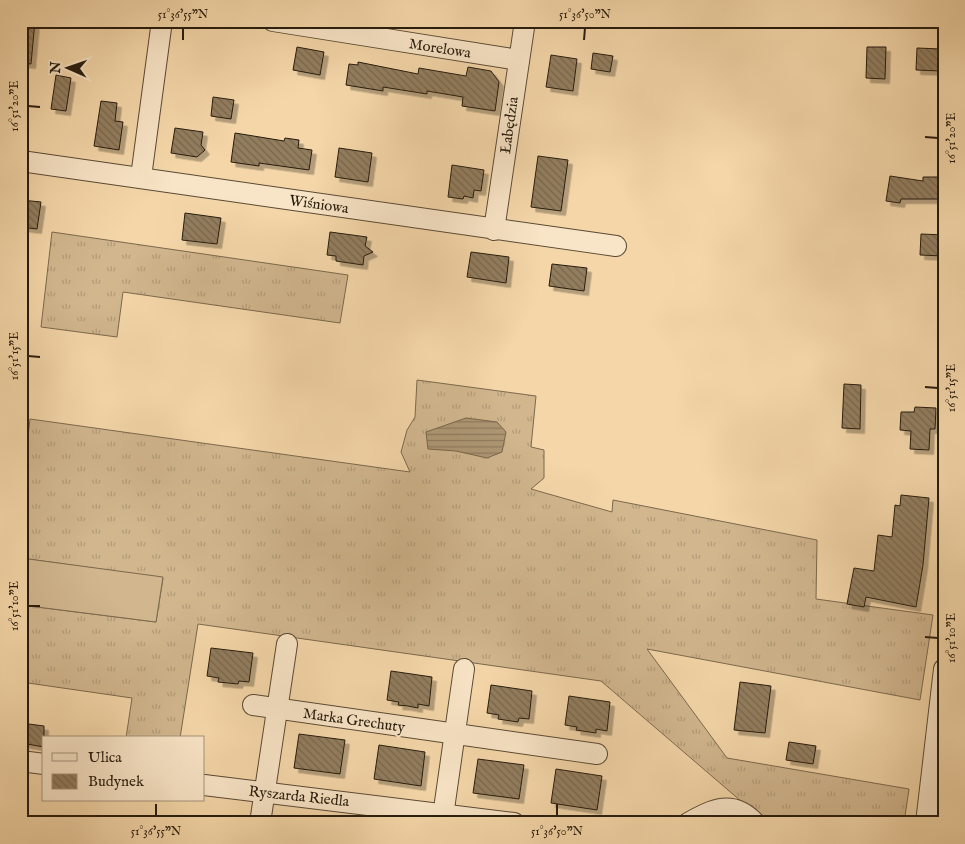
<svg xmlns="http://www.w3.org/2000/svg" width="965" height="844" viewBox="0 0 965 844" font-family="'IM FELL English',serif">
  <defs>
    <pattern id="grass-tufts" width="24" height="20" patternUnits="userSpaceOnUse" patternTransform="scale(1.25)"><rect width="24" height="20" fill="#d1b68e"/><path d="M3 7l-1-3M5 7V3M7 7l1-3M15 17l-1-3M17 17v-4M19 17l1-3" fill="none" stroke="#b39c79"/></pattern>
    <pattern id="water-rules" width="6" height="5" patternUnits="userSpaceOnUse" patternTransform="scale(1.25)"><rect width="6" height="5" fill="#ae9774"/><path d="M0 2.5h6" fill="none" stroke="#8e7a5e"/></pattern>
    <pattern id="building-back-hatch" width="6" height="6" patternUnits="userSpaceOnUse" patternTransform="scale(1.25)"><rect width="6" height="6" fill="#927d5e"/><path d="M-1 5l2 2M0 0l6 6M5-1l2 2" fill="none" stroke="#77664c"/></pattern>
    <filter id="shadow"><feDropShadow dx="4.5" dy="4.5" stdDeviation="0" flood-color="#0004"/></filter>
  </defs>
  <rect width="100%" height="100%" fill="#f4d6a8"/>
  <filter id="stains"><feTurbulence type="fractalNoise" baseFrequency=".004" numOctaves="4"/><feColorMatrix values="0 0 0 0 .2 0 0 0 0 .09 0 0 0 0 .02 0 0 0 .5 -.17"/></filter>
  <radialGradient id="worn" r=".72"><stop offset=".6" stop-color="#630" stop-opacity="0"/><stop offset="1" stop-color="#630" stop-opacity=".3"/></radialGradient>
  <g fill="url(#grass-tufts)" stroke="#7c694e">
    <polygon points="52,232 348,275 340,323 123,292 117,337 41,327"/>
    <polygon points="417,380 536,396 531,447 544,450 544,478 531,489 612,512 613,500 817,540 816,599 933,615 920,700 647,649 727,758 909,789 904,823 762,823 749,808 601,681 198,624 180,738 126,738 132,698 21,682 21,605 156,622 163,578 21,558 21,497 30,419 410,472 401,452 407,430 415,417"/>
  </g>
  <polygon fill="#d1b68e" stroke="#7c694e" points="21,558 163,577 156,622 21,605"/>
  <polygon fill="url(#water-rules)" stroke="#78664b" points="466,418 497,422 506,432 502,452 487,458 456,451 428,449 426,432"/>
  <g fill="url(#building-back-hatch)" stroke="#271c0e" filter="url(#shadow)">
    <polygon points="21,21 35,21 31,64 21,63"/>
    <polygon points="297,47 324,52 320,75 293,70"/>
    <polygon points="867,47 886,47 885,79 866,78"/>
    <polygon points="917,48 941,49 941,71 916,70"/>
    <polygon points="593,53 613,56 610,72 591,69"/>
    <polygon points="551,55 577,59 573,91 546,87"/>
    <polygon points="358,62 418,74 419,68 466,76 468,67 491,71 499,82 495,111 462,106 463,97 427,91 427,94 383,87 383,91 346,85 349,64 358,65"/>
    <polygon points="56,75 71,78 66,111 51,109"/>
    <polygon points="213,97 234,100 231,119 211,116"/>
    <polygon points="101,101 117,103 115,121 123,122 119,150 94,146"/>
    <polygon points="175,128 203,132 201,145 205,150 197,157 171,153"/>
    <polygon points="235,133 284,141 285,138 299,140 298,148 312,150 309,170 259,163 259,166 231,162"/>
    <polygon points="339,148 372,153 368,182 335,177"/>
    <polygon points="538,156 568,160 561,211 531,207"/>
    <polygon points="452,165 484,170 481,191 474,190 473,198 464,196 463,199 448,197"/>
    <polygon points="890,176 923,181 923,177 944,177 944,199 901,199 900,203 886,201"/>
    <polygon points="21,200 41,202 37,229 21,227"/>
    <polygon points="185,213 221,218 217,244 182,240"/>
    <polygon points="330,232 367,237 365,246 373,252 364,256 363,265 336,261 336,256 327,255"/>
    <polygon points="921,234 944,235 944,256 920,255"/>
    <polygon points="471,252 509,257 506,283 467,277"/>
    <polygon points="552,264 587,268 584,291 549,286"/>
    <polygon points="844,384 861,385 860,429 842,428"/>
    <polygon points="915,407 936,408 935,429 930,429 929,450 910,449 911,431 900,430 901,412 914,412"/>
    <polygon points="901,495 929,498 923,565 916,607 866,597 864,607 847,604 854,568 874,571 878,535 892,537 895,505 900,506"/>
    <polygon points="211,648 253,653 249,682 239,681 238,684 218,682 219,678 207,676"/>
    <polygon points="391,671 432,677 429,706 418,704 418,708 408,706 398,705 399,702 387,700"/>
    <polygon points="740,682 771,686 765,733 734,730"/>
    <polygon points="491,685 532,691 529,719 519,718 518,722 498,719 499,715 487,713"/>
    <polygon points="569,696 610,702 607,731 596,729 596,733 576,730 577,727 565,725"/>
    <polygon points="21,723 44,726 44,747 21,743"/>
    <polygon points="299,734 345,740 340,774 294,768"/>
    <polygon points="789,742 816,746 813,764 786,760"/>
    <polygon points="379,745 425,752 421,786 374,779"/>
    <polygon points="478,759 524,765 519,799 473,793"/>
    <polygon points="556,769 602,776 597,810 551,803"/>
  </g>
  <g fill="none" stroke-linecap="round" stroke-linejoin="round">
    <defs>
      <g id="minor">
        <polyline points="273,21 519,60"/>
        <polyline points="21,161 616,246"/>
        <polyline points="141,177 161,28 163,21"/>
        <polyline points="494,230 525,21"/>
        <polyline points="253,705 597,754"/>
        <polyline points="21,761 44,764"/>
        <polyline points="204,785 514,823"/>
        <polyline points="260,823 287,644"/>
        <polyline points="442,823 464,669"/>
        <path d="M688,823C713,809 733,799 755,823"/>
        <polyline points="926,823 944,669"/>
      </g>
    </defs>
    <use href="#minor" stroke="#5a4a34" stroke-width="22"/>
    <use href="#minor" stroke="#f8e4c6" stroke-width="20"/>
  </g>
  <path fill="none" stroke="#271c0e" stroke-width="2" d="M183,40V28M584,40L585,28M28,106L40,107M925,137L938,138M28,356L40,357M925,387L938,388M28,606H40M925,637L938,638M156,816V804M557,816V804"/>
  <g text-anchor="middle" stroke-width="4" stroke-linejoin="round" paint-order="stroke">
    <g font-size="15" fill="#271c0e" stroke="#f8e4c6">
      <text transform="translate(440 48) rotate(9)" y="5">Morelowa</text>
      <text transform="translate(509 125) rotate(-82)" y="5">Łabędzia</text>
      <text transform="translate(319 204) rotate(8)" y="5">Wiśniowa</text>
      <text transform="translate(354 720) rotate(8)" y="5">Marka Grechuty</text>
      <text transform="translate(299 796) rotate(6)" y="5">Ryszarda Riedla</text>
    </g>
  </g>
  <rect width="965" height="844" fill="none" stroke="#f4d6a8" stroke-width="55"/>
  <rect x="42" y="736" width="162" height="65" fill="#f8e4c6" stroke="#a4947c"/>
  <rect x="52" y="753" width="25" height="8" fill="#f8e4c6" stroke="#a4947c"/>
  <text x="88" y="762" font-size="15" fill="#271c0e">Ulica</text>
  <rect x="52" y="774" width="25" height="15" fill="url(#building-back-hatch)" stroke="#a4947c"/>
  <text x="88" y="786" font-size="15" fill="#271c0e">Budynek</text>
  <g transform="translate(68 68) rotate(272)" stroke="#f8e4c6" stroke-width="4" paint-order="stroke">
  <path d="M0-4L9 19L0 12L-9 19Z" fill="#271c0e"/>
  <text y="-8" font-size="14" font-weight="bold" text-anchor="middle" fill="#271c0e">N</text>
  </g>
  <rect x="28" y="28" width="910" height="788" fill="none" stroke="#271c0e" stroke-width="2"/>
  <g font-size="12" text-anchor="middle" fill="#271c0e">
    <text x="183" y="18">51°36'55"N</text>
    <text x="585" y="18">51°36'50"N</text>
    <text transform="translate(14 106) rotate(-90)" y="4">16°51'20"E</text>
    <text transform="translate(951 138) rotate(-90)" y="4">16°51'20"E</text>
    <text transform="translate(14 356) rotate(-90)" y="4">16°51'15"E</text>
    <text transform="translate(951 388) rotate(-90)" y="4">16°51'15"E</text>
    <text transform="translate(14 606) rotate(-90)" y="4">16°51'10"E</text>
    <text transform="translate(951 638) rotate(-90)" y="4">16°51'10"E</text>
    <text x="156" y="835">51°36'55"N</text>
    <text x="557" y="835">51°36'50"N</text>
  </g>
  <rect width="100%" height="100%" filter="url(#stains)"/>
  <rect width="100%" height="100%" fill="url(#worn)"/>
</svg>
